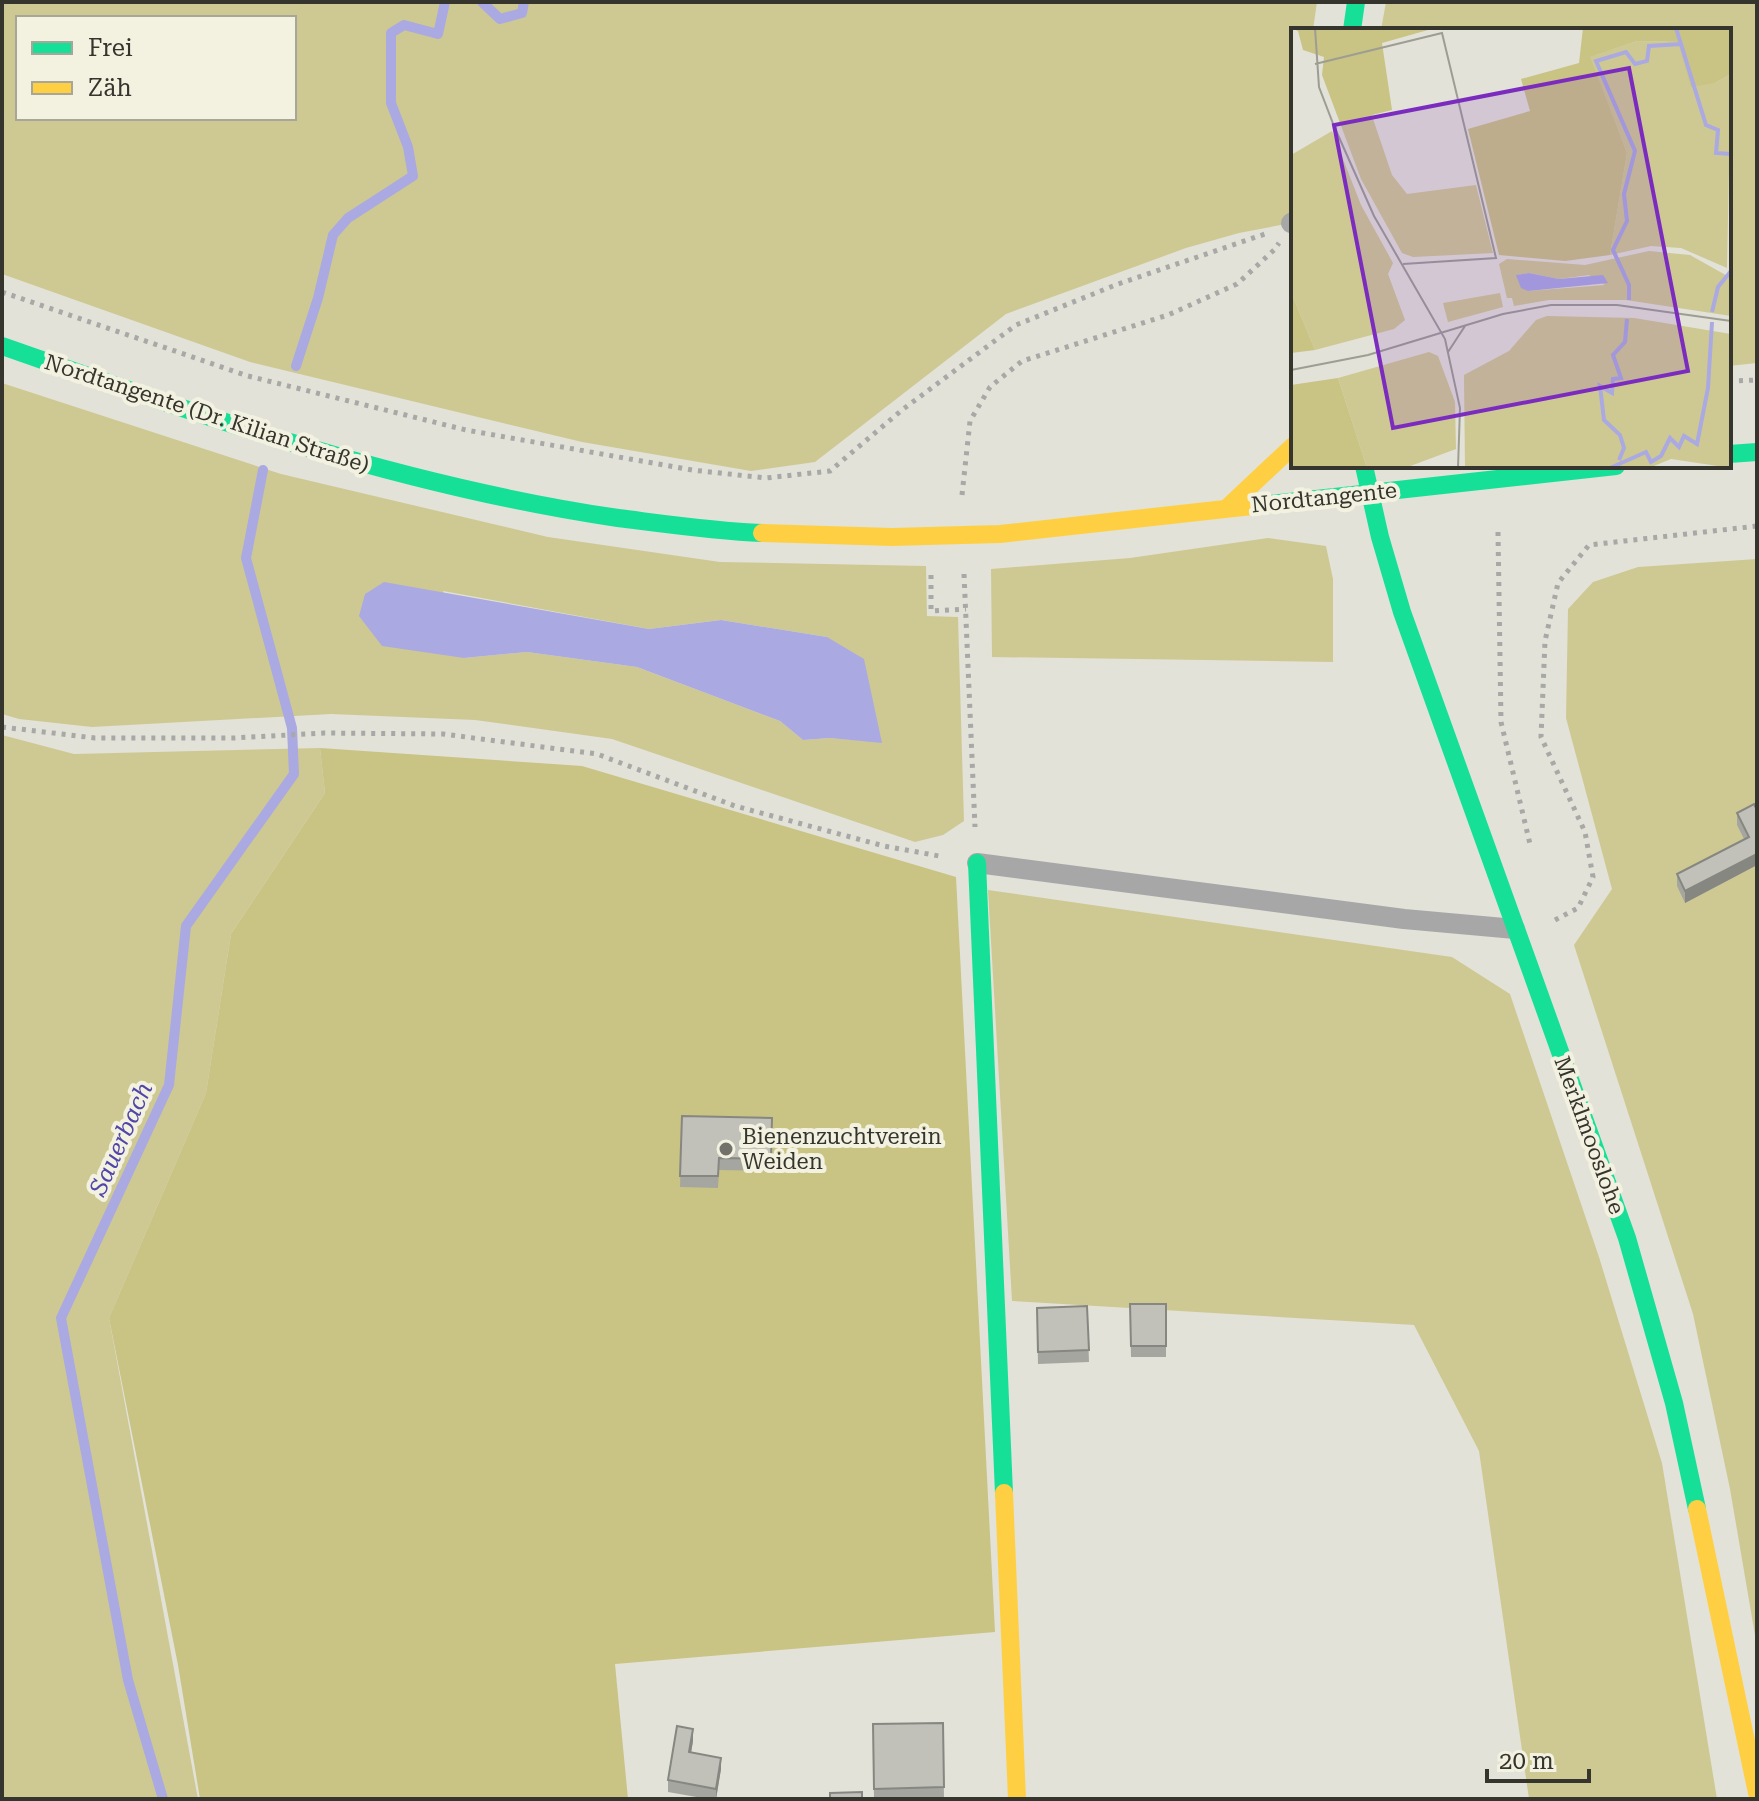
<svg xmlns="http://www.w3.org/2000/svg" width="1759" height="1801" viewBox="0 0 1759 1801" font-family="'Roboto Serif',serif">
  <rect width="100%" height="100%" fill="#e2e2d8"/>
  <g fill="#cec993" fill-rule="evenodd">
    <path d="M2,2H1317L1313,30H1293L1291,223L1239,233L1186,248L1006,314L815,462L751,471L582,442L250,362L2,274ZM18,18H294V118H18Z"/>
    <polygon points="1386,2 1757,2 1757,363 1729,366 1729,30 1381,30"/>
    <path d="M2,383L281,474L548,537L720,562L926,566L927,616L958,617L964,821L943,835L915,842L612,739L475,720L331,714L92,727L19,719L2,714ZM443,591L649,629L721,620L827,637L881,742L830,738L803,740L780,721L637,667L527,652L464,658Z"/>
    <polygon points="1268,538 1326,546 1333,579 1333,662 992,657 991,569 1130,558"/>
    <polygon points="1757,559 1757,1647 1730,1489 1693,1314 1574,945 1612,889 1566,718 1568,609 1593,582 1638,567"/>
    <polygon points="2,735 74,754 320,748 325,793 231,934 206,1093 109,1318 198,1799 2,1799"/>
    <polygon points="988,890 1452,957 1510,994 1599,1257 1662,1463 1717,1799 1529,1799 1479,1451 1414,1325 1012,1301"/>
  </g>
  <polygon fill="#c9c384" points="320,748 582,766 956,877 995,1632 615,1664 628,1799 200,1799 178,1665 109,1318 206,1093 231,934 325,793"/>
  <polygon fill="#aaa9e2" points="384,582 649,629 721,620 827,637 864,659 882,743 830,738 803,740 780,721 637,667 527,652 464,658 382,646 359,616 365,594"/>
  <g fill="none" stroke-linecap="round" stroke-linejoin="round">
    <g stroke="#aaa9e2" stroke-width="10">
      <polyline points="482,2 500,19 522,13 524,2"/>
      <polyline points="296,366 318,298 333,235 348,218 413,176 408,147 391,103 391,33 404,25 438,34 445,2"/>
      <polyline points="163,1799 128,1680 61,1318 169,1085 186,926 294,774 292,728 246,558 263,470"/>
    </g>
    <g stroke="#a8a8a6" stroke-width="5" stroke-dasharray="4 6" stroke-linecap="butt">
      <polyline points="2,292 248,376 466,430 692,470 766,478 830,471 902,410 1016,325 1118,284 1268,233"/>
      <polyline points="1729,381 1757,380"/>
      <polyline points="962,495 970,421 990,387 1022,361 1168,315 1237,284 1274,250 1279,243"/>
      <polyline points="1498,532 1501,722 1530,844"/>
      <polyline points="964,574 975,827"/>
      <polyline points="931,575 931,611 966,609"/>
      <polyline points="2,727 95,738 234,738 324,733 443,734 597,754 735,806 884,846 939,856"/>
      <polyline points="1555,920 1578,908 1593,877 1585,832 1541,737 1545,641 1558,583 1589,545 1757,526"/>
    </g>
    <g stroke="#a7a7a8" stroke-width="20">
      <polyline points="1291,223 1293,222"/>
      <polyline points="977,863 1404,919 1515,929"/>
    </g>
    <g stroke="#16e098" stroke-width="18">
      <polyline points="1352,30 1356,2"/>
      <path d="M2,346C204,417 406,487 618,518C666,524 714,531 762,533"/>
      <polyline points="1729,454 1757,452"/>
      <polyline points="1364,466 1380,537 1402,612 1627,1238 1674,1403 1697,1509"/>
      <polyline points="1252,506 1616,466"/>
      <polyline points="977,863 1004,1493"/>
    </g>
    <g stroke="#ffcf43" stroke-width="18">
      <polyline points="1228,507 1293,446"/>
      <polyline points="762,533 892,537 1000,534 1252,506"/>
      <polyline points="1004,1493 1017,1799"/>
      <polyline points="1697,1509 1757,1793"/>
    </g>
  </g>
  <g fill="#a6a6a0">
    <polygon points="1757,810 1757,865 1685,903 1677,886 1677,874 1744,839 1737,825 1737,813"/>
    <polygon points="682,1116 772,1118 771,1171 719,1170 718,1188 680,1187"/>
    <polygon points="1130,1304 1166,1304 1166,1357 1131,1357"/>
    <polygon points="1087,1306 1089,1362 1038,1364 1037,1308"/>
    <polygon points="943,1723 944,1799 874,1799 873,1724"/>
    <polygon points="693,1741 691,1753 721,1769 716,1799 708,1799 668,1792 668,1780"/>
  </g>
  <g fill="#878782">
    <polygon points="1757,854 1757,865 1685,903 1685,891"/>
    <polygon points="693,1729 693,1741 689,1764 689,1752"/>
    <polygon points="721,1758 721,1769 716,1799 716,1789"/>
  </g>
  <g fill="#c1c1ba" stroke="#878782" stroke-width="2">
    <polygon points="1754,804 1757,810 1757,854 1685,891 1677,874 1749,837 1737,813"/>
    <polygon points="682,1116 772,1118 771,1159 719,1158 718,1176 680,1176"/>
    <polygon points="1130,1304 1166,1304 1166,1346 1131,1346"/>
    <polygon points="1087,1306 1089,1350 1038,1352 1037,1308"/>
    <polygon points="943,1723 944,1787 874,1789 873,1724"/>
    <polygon points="677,1726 693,1729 689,1752 721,1758 716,1789 668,1780"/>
    <polygon points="862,1792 862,1799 830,1799 830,1793"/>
  </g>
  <circle fill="#72726a" stroke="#f3f2e1" stroke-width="3" cx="726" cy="1149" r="8"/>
  <g text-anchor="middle" stroke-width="8" stroke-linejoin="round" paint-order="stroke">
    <g font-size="22" fill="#35352e" stroke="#f3f2e1">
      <text transform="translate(207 413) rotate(18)" y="8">Nordtangente (Dr. Kilian Straße)</text>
      <text transform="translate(1324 497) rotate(-6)" y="8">Nordtangente</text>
      <text transform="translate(1590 1135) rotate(70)" y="8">Merklmooslohe</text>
    </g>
    <g font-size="22" fill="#35352e" stroke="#f3f2e1" text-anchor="start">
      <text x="742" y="1144">Bienenzuchtverein<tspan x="742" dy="25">Weiden</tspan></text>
    </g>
    <g font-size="24" font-style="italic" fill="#5145a9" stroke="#f3f2e1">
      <text transform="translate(121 1139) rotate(-66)" y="8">Sauerbach</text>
    </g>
  </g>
  <g transform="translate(1291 28)">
    <rect width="440" height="440" fill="#e2e2d8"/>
    <path d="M346,13L387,14L424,55L440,46L436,240L390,220L360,218L319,227L336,125L298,29ZM80,85L101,147L116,166L185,157L202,225L122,229L111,225L70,151L49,95ZM41,103L70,177L102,235L97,246L114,292L103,301L24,322L0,264V127ZM358,223L399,227L440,250V288L335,272H258L223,278L221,270H216L208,236L216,231L294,237ZM238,245L268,251L298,247L314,257L237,263L226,247ZM209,265L212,279L157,294L152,275ZM256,288L343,290L440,306V440L380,431L358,440H174L173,347L218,323L245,292ZM138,324L147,328L164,374L165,421L114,440H76L47,350Z" fill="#cec993" fill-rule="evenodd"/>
    <path d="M0,0H144L91,15L101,82L49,95L31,47L33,29L12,22L7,3ZM292,0H440V46L424,55L400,59L387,14L346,13L299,29L336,125L319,227L274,233L208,227L177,101L239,83L230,51L288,35ZM0,264L24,322L0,325ZM47,350L76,440H0V357Z" fill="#c9c384"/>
    <path d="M238,245L268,251L312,247L317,255L237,263L230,260L225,247Z" fill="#aaa9e2"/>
    <path fill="none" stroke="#aaa9e2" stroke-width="4" d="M385,0L415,97L427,102L425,125L440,126M338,272V257L322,222L336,193L333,166L344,123L305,33L335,24L344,36L356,33L358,18L391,16M421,284L427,259L440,243M328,432L333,420L329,407L313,392L309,358L321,365L322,351L330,350L322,327L334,314L336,291M319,440L355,424L360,434L370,428L379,410L388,419L393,408L406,416L417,360L421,294"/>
    <path fill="none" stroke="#9d9d94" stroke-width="2" d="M24,0L28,59L43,98L83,188L154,311L169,380L167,440M24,36L151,5L205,230L112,236M157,324L174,298M0,342L77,327L212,286L260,277H326L440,293"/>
    <path fill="#7b2cbf" fill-opacity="0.15" stroke="#7b2cbf" stroke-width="4" d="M338,40L397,343L102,400L43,97Z"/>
    <rect width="440" height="440" fill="none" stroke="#35352e" stroke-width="4"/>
  </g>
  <rect width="1759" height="1801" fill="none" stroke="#35352e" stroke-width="8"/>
  <rect x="16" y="16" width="280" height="104" fill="#f3f2e1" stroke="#a7a699" stroke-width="2"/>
  <rect x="32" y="42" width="40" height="12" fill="#16e098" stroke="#a7a699" stroke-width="2"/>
  <text x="88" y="56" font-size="24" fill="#35352e">Frei</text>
  <rect x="32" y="82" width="40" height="12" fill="#ffcf43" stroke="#a7a699" stroke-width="2"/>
  <text x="88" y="96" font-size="24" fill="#35352e">Zäh</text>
  <path d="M1487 1769v12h102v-12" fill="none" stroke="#35352e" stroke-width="4"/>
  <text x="1499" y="1769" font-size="24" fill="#35352e" stroke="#f3f2e1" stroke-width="6" paint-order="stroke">20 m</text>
</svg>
